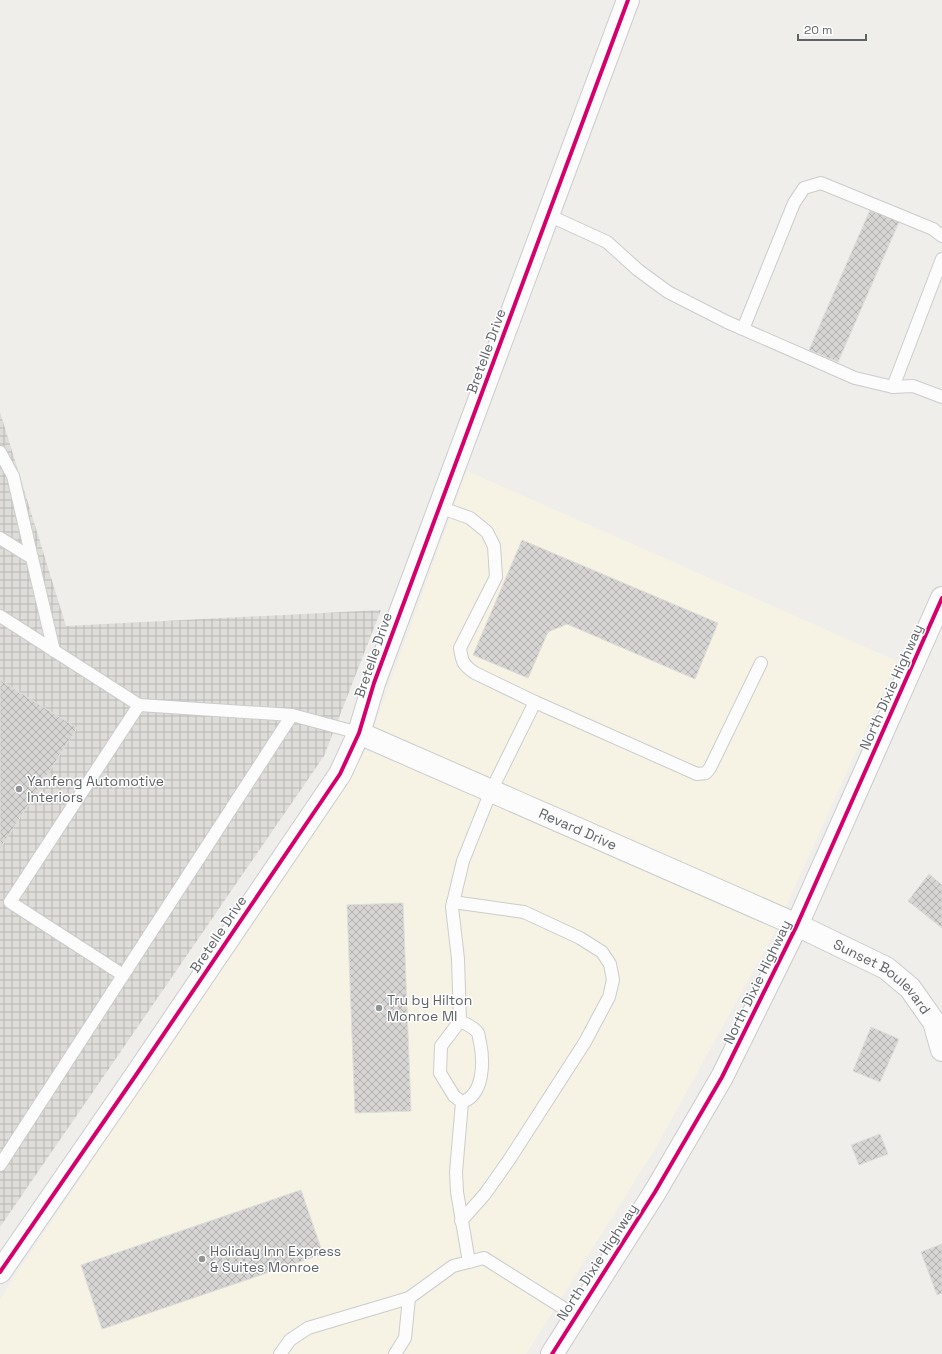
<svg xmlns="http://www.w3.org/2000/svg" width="942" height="1354" viewBox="0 0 942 1354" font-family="'Space Grotesk',sans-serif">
  <defs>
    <pattern id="industrial-grid" width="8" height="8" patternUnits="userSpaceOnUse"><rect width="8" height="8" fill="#dfddda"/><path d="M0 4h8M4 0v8" fill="none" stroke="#b8b7b5"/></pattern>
    <pattern id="building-cross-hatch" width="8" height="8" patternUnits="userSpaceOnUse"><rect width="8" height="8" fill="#d6d5d3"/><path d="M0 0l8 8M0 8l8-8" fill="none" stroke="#b1b0af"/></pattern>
  </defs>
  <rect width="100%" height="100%" fill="#efeeea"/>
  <polygon fill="#f7f3e4" points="467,471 897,661 773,935 655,1149 526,1354 0,1354 0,1299 365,752"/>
  <polygon fill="url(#industrial-grid)" points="0,412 66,626 381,610 324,756 0,1227"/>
  <g fill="url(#building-cross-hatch)" stroke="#deddd9">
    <polygon points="870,210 899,222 838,362 809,350"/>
    <polygon points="522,540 718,623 695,679 567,624 548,632 528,678 473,655"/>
    <polygon points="0,680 77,728 0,849"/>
    <polygon points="929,874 942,885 942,928 908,901"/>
    <polygon points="403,903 411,1111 355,1113 347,905"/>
    <polygon points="871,1027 899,1039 880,1082 853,1071"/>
    <polygon points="880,1134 888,1154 859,1165 851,1145"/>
    <polygon points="301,1190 323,1254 102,1329 81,1265"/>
    <polygon points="942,1244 942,1293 937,1295 921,1252"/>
  </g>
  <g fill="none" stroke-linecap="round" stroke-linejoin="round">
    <defs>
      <g id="lane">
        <polyline points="548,215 607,242 638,270 668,292 727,322 855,378 893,387 913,386 942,397"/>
        <polyline points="743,329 794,203 804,188 821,183 933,229 942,236"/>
        <polyline points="893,387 942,259"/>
        <polyline points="0,452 13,476 32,558"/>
        <path d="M439,507L470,518L487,532L494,546L496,577L460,648C462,662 463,665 475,673L535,702"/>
        <polyline points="0,538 32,558 54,651"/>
        <polyline points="0,616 139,705 292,715 359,733"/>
        <polyline points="453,902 524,912 580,938 602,952 610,964 613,980 609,997 585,1042 509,1160 485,1194 461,1221"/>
        <polyline points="123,975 10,902 139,705"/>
        <path d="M460,1021C466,1024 474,1027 478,1033C479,1035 479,1040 480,1042C484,1062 484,1095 462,1102L454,1096L440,1073L441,1046L460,1021L458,959L452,907L463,861L491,791L535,702L697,774L706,773L710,768L761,663"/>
        <polyline points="462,1102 456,1172 457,1192 469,1262"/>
        <polyline points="0,1165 292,715"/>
        <polyline points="280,1354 290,1340 308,1328 409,1298 453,1266 484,1258 576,1316"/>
        <polyline points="395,1354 405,1338 409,1298"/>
      </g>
      <g id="street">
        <path id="s1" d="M359,733L797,925L886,968L910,988L934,1022L942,1050"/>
        <polyline points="0,1272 136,1075 340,774 359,733 374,683 628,0"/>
      </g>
      <polyline id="secondary" points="552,1354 655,1192 722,1077 797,925 942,598"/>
    </defs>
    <use href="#lane" stroke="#cbcccc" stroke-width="14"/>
    <use href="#street" stroke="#cbcccc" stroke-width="24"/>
    <use href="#secondary" stroke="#cacacb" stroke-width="24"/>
    <use href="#lane" stroke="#fdfcfc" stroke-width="12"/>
    <use href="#street" stroke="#fdfcfc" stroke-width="22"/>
    <use href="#secondary" stroke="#fdfcfc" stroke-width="22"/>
    <defs>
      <g id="cycleway">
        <polyline points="0,1272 136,1075 340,774 359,733 374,683 628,0"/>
        <polyline points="552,1354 655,1192 722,1077 797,925 942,598"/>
      </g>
    </defs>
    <use href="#cycleway" stroke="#fff" stroke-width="6"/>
    <use href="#cycleway" stroke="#d6006c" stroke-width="4"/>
  </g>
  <g fill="#919496" stroke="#fff" stroke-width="1.5">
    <circle cx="19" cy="789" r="4"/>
    <circle cx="379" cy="1008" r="4"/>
    <circle cx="202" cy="1259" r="4"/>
  </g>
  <g text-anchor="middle" stroke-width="3" stroke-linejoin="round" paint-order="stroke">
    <g font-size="14" fill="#5f6368" stroke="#fff">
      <text transform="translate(486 351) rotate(-70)" y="5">Bretelle Drive</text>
      <text transform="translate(373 655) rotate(-71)" y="5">Bretelle Drive</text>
      <text transform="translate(891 687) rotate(-66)" y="5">North Dixie Highway</text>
      <text dy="5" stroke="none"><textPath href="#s1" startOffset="239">Revard Drive</textPath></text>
      <text transform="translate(218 934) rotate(-56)" y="5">Bretelle Drive</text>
      <text dy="5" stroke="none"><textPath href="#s1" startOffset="579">Sunset Boulevard</textPath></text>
      <text transform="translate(757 982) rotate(-64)" y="5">North Dixie Highway</text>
      <text transform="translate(597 1262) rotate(-57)" y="5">North Dixie Highway</text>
    </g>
    <g font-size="14" fill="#5f6368" stroke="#fff" text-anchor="start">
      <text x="27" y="786">Yanfeng Automotive<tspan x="27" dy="16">Interiors</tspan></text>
      <text x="387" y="1005">Tru by Hilton<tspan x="387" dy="16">Monroe MI</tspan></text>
      <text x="210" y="1256">Holiday Inn Express<tspan x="210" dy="16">&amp; Suites Monroe</tspan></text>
    </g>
  </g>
  <path d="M798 34v6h68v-6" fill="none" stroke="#5f6368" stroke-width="2"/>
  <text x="804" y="34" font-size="12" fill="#5f6368" stroke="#ffffff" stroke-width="3" paint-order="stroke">20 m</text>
</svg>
